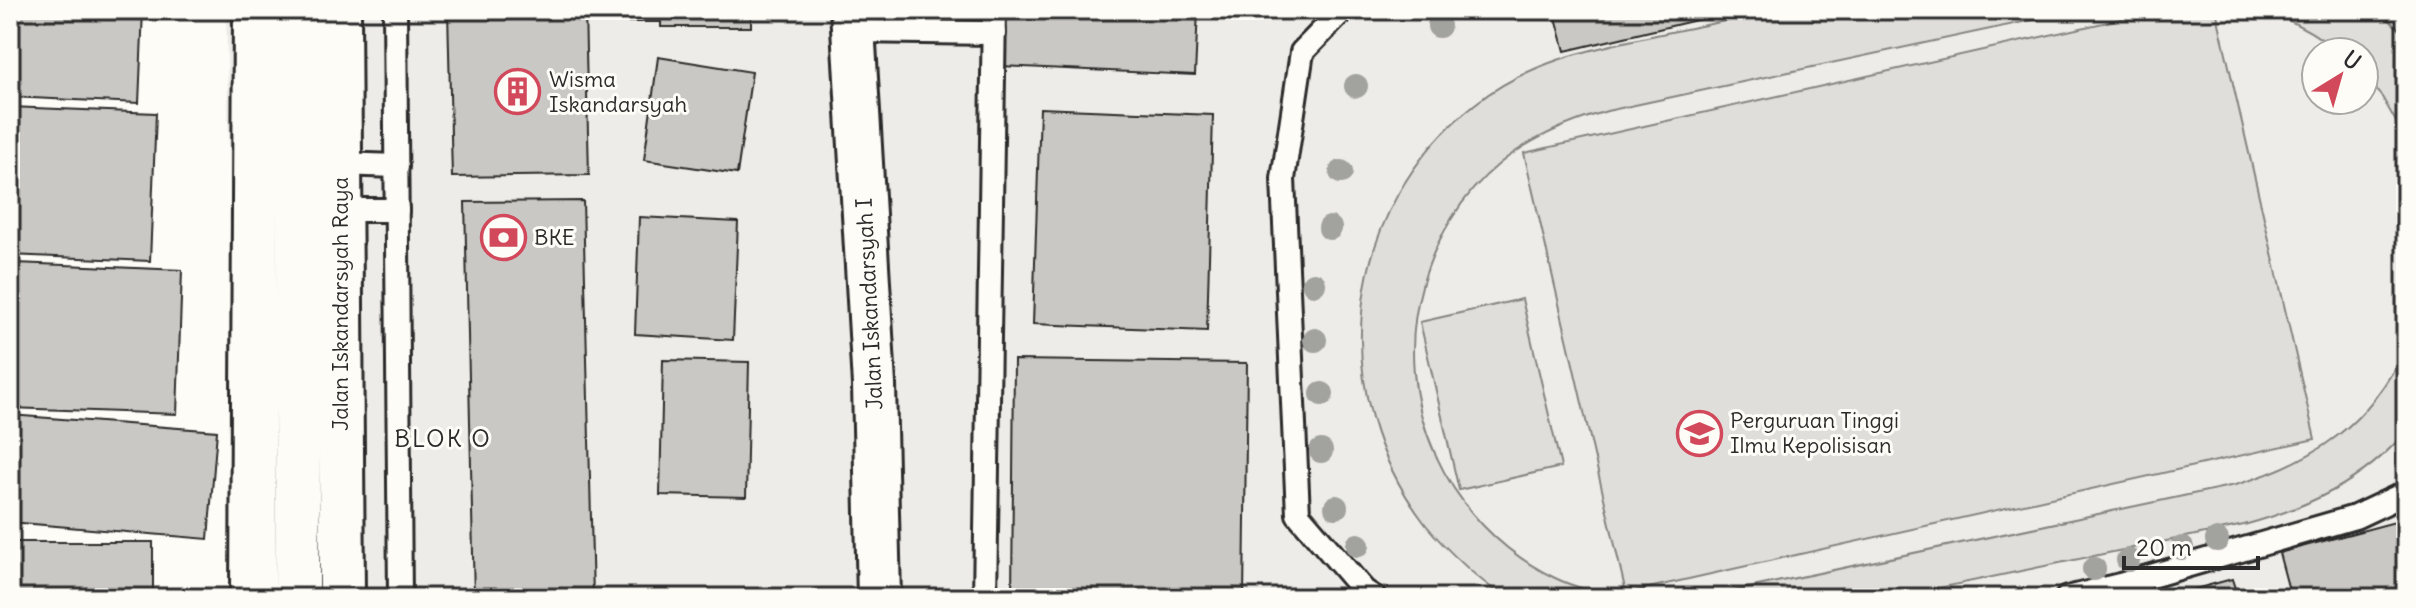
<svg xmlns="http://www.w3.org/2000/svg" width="2416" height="608" viewBox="0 0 2416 608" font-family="Delius,sans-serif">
  <rect width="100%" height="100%" fill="#fdfcf7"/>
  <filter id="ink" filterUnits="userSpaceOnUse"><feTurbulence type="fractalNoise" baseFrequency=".0125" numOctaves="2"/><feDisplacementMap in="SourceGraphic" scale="16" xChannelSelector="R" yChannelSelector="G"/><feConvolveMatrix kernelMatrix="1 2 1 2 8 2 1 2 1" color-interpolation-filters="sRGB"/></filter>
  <g filter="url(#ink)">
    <path fill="#edece8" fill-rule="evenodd" d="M226,10H2406V598H238ZM2316,52H2364V100H2316Z"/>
    <g fill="#dfdeda" stroke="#858482" stroke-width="2">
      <path d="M1780,10H2079L1607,111C1567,123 1531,138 1499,164C1461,195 1435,240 1422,286C1390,400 1446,524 1553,577C1575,588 1599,593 1623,598C1595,598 1566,598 1538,598C1529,598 1516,600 1508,597C1485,588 1442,545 1426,525C1324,392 1343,209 1475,104C1529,61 1595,48 1661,34C1700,26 1740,18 1780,10Z"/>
      <polygon points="2161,10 2216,10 2315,439 1626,593 1524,153"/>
      <path d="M2264,10H2379L2406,36V139L2382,97L2364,76V52H2339C2316,33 2291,20 2264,10Z"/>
      <polygon points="1522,299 1561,467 1459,490 1420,322"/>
      <path d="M2406,347V431C2364,482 2306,508 2244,525L1890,598H1701L2235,485C2315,461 2369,425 2406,347Z"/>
    </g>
    <g fill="#c9c8c4" stroke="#2b2b2b" stroke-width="2">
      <polygon points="10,10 143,10 139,103 10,97"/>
      <polygon points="448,10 585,10 589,175 452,177"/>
      <polygon points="620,10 751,10 751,27 661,27 661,22 620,22"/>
      <polygon points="1003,10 1198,10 1195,75 1001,66"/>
      <polygon points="1554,10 1739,10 1565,51"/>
      <polygon points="658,57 752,72 737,174 644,160"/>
      <polygon points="10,107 156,113 150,261 10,255"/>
      <polygon points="1040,108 1213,115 1207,331 1033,324"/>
      <polygon points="583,201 593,598 474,598 465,202"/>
      <polygon points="639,217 738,222 733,340 635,334"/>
      <polygon points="16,263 182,270 177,414 10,408"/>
      <polygon points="663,360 749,362 746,497 660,495"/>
      <polygon points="1014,360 1247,363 1244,598 1012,598"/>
      <polygon points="10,415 217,431 208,539 10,522"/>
      <polygon points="2406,519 2406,598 2291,598 2279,553"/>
      <rect x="10" y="542" width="143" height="56"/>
      <polygon points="2232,579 2238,598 2162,598"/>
    </g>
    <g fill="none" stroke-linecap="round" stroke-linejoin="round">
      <defs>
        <g id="lane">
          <polyline points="395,10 400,598"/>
          <polyline points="1343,10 1302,52 1283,179 1298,514 1364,591 1375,598"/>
          <polyline points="853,31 994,33"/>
          <polyline points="339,164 397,166"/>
          <polyline points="339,210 397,210"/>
          <polyline points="985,598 994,10"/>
          <polyline points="2067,598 2120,585 2355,517 2406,493"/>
        </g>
        <polyline id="street" points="852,10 874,385 879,598"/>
        <g id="primary">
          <polyline points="338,10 342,598"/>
          <polyline points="253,598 256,10"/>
          <polyline points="297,598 299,10"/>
        </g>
      </defs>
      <use href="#lane" stroke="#2b2b2b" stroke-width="28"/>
      <use href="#street" stroke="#2b2b2b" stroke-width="48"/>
      <use href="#primary" stroke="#2b2b2b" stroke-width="50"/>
      <use href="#lane" stroke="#fdfcf7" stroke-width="22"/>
      <use href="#street" stroke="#fdfcf7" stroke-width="42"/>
      <use href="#primary" stroke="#fdfcf7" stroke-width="44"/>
    </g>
    <g fill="#a2a29f">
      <circle cx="1439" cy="26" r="12"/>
      <circle cx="1356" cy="86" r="12"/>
      <circle cx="1341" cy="172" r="12"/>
      <circle cx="1330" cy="228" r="12"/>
      <circle cx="1314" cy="284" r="12"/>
      <circle cx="1315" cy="340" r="12"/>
      <circle cx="1322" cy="394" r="12"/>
      <circle cx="1321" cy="451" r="12"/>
      <circle cx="1336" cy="507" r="12"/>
      <circle cx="2217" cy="540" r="12"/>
      <circle cx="1358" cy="545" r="12"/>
      <circle cx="2182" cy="548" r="12"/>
      <circle cx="2128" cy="560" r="12"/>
      <circle cx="2094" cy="569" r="12"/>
    </g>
  </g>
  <defs>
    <symbol id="building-ring" viewBox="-11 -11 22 22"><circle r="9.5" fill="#fdfcf7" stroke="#d1495b" stroke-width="1.5"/><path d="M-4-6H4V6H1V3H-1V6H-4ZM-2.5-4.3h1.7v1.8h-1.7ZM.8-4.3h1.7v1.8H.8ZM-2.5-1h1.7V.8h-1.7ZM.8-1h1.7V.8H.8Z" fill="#d1495b"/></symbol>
    <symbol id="bank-ring" viewBox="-11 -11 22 22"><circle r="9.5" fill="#fdfcf7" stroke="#d1495b" stroke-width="1.5"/><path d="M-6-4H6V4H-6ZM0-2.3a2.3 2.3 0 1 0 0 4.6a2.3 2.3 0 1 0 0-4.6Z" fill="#d1495b"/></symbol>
    <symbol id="university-ring" viewBox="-11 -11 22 22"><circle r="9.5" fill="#fdfcf7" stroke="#d1495b" stroke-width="1.5"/><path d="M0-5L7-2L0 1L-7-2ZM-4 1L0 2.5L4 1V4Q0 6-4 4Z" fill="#d1495b"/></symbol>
  </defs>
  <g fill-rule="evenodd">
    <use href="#building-ring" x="492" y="66" width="51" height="51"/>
    <use href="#bank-ring" x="478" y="212" width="51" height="51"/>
    <use href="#university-ring" x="1674" y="408" width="51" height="51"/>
  </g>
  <g text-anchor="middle" stroke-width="6" stroke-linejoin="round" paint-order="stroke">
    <g font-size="22" fill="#2b2b2b" stroke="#fdfcf7" text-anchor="start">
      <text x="549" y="87">Wisma<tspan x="549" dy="25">Iskandarsyah</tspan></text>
      <text x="534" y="245">BKE</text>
      <text x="1730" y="428">Perguruan Tinggi<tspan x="1730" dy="25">Ilmu Kepolisisan</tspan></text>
    </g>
    <g font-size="22" fill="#2b2b2b" stroke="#fdfcf7">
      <text transform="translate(340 304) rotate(-90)" y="8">Jalan Iskandarsyah Raya</text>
      <text transform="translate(869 304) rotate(-93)" y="8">Jalan Iskandarsyah I</text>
    </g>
    <g font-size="24" letter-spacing="2" fill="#2b2b2b" stroke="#fdfcf7">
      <text x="443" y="447">BLOK O</text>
    </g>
  </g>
  <rect width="2416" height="608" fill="none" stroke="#fdfcf7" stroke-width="40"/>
  <rect x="20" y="20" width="2376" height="568" fill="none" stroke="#2b2b2b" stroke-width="3" filter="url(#ink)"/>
  <g transform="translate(2340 76) rotate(37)"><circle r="38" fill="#fdfcf7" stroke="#a9a8a5" stroke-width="2"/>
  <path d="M0-6L14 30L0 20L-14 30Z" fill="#d1495b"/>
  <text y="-12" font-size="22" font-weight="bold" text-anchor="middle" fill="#2b2b2b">U</text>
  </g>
  <path d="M2124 556v12h134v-12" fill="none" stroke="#2b2b2b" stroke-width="4"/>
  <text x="2136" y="556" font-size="24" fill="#2b2b2b" stroke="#fdfcf7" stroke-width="6" paint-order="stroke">20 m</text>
</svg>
